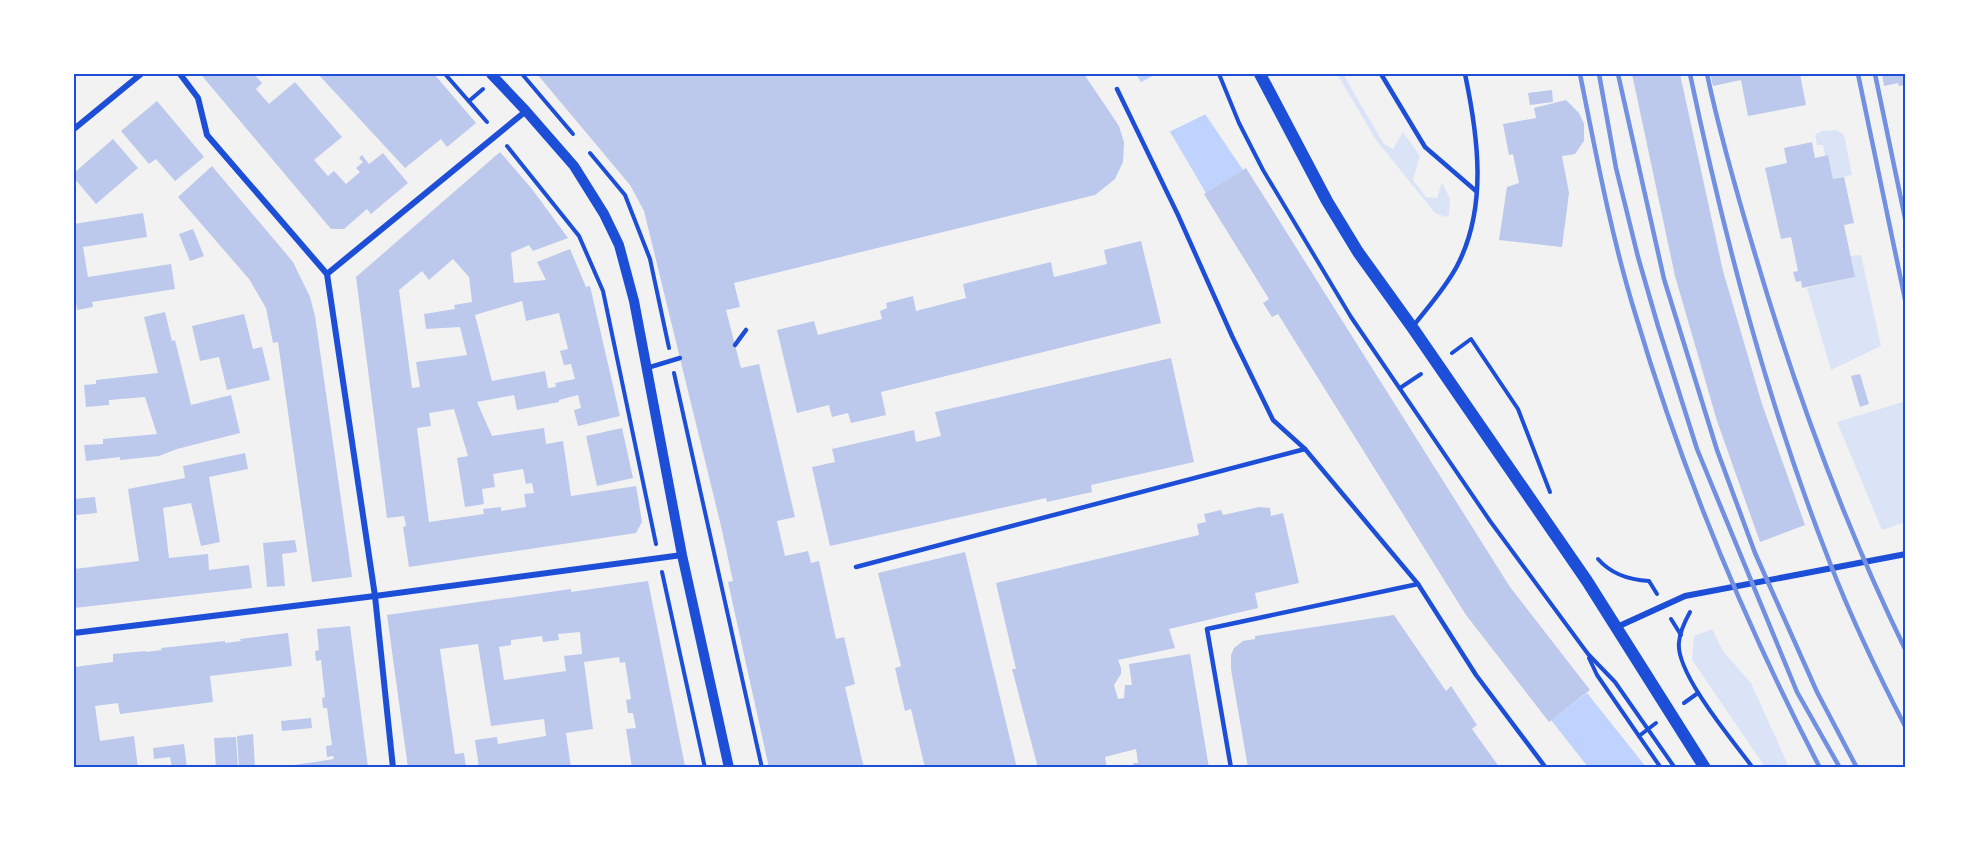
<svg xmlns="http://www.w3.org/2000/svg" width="1979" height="841" viewBox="0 0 1979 841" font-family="'Archivo Narrow',sans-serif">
  <rect width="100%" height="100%" fill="#f2f2f2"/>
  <g fill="#dbe4f7">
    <polygon points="1337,74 1343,74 1384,144 1393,149 1403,132 1420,156 1413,180 1426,197 1437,198 1442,182 1450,199 1449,215 1446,217 1435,213 1376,140"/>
    <polygon points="1837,130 1844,135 1852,175 1833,179 1828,155 1825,155 1823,145 1817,145 1815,135 1822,131"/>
    <polygon points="1861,255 1881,346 1831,370 1807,288 1854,277 1850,256"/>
    <polygon points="1903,402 1906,409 1905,522 1882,530 1837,422"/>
    <polygon points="1712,629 1723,651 1751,683 1789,767 1765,767 1692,660 1694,636"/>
  </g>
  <g fill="#bfd3fe">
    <polygon points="1136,74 1178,74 1243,170 1206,193"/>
    <polygon points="1587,693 1646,767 1588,767 1551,720"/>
  </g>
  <polygon fill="#f2f2f2" points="1156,74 1181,74 1208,113 1167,133 1138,84"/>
  <g fill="#bdc9ec" fill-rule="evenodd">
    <polygon points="203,74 254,74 262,83 256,89 269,104 295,82 342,137 314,160 328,176 334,171 346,184 360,172 356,168 363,162 359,158 362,155 369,164 383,153 408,183 371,214 367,209 344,229 331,229 203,77"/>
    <polygon points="318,74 434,74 476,123 447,147 441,139 405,168"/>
    <polygon points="537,74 1084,74 1119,126 1124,142 1123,162 1115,179 1095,195 734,283 740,307 726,310 735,345 741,368 759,364 795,517 777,521 785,556 808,551 811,563 819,561 836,639 844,637 855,684 845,687 864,768 769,768 728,582 733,581 721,526 644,211 630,185"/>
    <polygon points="1632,74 1680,74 1723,271 1762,404 1805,525 1760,542 1717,421 1675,276"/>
    <polygon points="1710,74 1800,74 1806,105 1748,116 1741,80 1713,86"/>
    <polygon points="1882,74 1905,74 1905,85 1899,86 1898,83 1884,86"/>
    <polygon points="1552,90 1553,102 1530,105 1528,93"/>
    <polygon points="1566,100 1579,113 1584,124 1584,141 1575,154 1562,156 1569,193 1562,247 1499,240 1507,187 1519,183 1513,154 1509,155 1503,124 1536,118 1534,108"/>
    <polygon points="157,101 204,157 175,181 156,159 149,164 121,131"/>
    <polygon points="113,139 138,168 96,204 74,178 74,173"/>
    <polygon points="1812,142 1815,158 1828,155 1833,179 1844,177 1854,223 1844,225 1855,277 1802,288 1801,281 1796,282 1793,272 1798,271 1791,237 1781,239 1765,168 1787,163 1784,148"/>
    <path d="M500,152L532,189L568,238L533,251L529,245L511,253L514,283L546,280L537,262L570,249L586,287L590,286L620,416L578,426L574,410L581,408L578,395L559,400V402L517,410L514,395L477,402L492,436L544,428L546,444L563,441L571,496L636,486L642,522L636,533L409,567L403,527L406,526L404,516L387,518L356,277ZM453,259L469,277L472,302L454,305L455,309L424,314L426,329L460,327L467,355L416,362L420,387L412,388L399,290L422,271L429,280ZM522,301L526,321L559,313L568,349L560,351L564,365L571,364L575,379L555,383L556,387L548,388L545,371L492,381L475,315ZM454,409L468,456L457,458L465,507L484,504L482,489L495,487L493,474L523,469L526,484L532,483L534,493L524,494L526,507L501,511V507L483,509L484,514L429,522L417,428L431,426L429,413Z"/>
    <polygon points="212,166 293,262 310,297 315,316 352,577 312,582 278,342 273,343 266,308 249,279 178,197"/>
    <polygon points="1246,168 1510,587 1590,690 1549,722 1466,615 1278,314 1272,317 1263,303 1269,299 1204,194"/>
    <polygon points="143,213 147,237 83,247 88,277 171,264 175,289 92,302 93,307 77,310 74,289 74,224"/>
    <polygon points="193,229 204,256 190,261 179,234"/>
    <polygon points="1141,241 1161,323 881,392 886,415 851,423 848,413 832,417 829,405 797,413 777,330 814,321 818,335 882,319 880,311 887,308 886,303 913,296 916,311 966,298 963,284 1051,262 1054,277 1107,264 1104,250"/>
    <polygon points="165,312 172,341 175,340 191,405 231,395 240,433 177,449 159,456 120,460 120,457 86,461 84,445 103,444 103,439 157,434 145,397 109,400 109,405 86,407 84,385 96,384 96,380 158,373 144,317"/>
    <polygon points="244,314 253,349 262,347 270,380 227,390 219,357 200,361 192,326"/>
    <polygon points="1171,358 1194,462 1091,485 1092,492 1047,502 1046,498 830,546 812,467 835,462 832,449 914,430 916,442 941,436 935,412"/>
    <polygon points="1860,374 1869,404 1860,407 1851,376"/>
    <polygon points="622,428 633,478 597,486 586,436"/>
    <polygon points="245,453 248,469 209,477 220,542 201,546 191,503 163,508 169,558 208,554 209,570 249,565 252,588 74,608 74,569 139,561 128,489 185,478 183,466"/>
    <polygon points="95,497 97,513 76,515 77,520 74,521 74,499"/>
    <polygon points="1259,507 1270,508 1271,516 1283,513 1299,583 1255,593 1258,608 1169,629 1175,648 1118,660 1121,668 1121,674 1114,685 1118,699 1124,698 1125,685 1132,685 1129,664 1190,654 1209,768 1134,768 1133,763 1138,763 1136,749 1105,757 1107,768 1038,768 1012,669 1016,669 996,583 1199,535 1197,524 1206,522 1204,514 1221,510 1223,515"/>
    <polygon points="295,540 297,552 282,554 285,586 267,587 263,543"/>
    <polygon points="965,552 1017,768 925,768 911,709 905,711 895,668 901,666 878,573"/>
    <path d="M648,581L685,766L632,768L626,729L636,728L633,713H628L626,700L631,699L625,662L620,663L619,657L584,662L593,729L566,733L571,768H479L475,740L497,737L498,744L546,736L544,719L491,726L478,644L440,649L455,754L464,753L466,768H408L387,615L571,589V592ZM580,632L582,654L564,656L566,671L504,680L499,647L511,645V640L542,636L543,642L559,640L558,634Z"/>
    <polygon points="1394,615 1446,691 1451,686 1477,725 1472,729 1500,768 1248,768 1231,669 1231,655 1234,648 1243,641 1255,639 1255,636"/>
    <polygon points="350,626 368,768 275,768 334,759 333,756 327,757 326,746 332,745 327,708 323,708 322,698 325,697 321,660 316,661 315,651 319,650 317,629"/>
    <polygon points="288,633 292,666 210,676 213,702 120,714 118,703 95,706 100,741 134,736 138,768 74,768 74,744 76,744 74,731 74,667 113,662 113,654 146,651 146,652 162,650 161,648 225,641 225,643 241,641 240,639"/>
    <polygon points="311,718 312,728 282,731 281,721"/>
    <polygon points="253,734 255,768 239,768 237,736"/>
    <polygon points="236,737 238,768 216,768 214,738"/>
    <polygon points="184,744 187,768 172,768 170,757 154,759 153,748"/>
  </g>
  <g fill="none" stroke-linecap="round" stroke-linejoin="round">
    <g stroke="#1d4ed8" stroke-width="4">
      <polyline points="445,74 487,122"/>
      <polyline points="522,74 573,134"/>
      <polyline points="1219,74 1239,123 1263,170 1351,317 1490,521 1588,654 1615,682 1675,768"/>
      <polyline points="469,101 483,89"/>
      <polyline points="507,146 579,236 603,291 656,544"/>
      <polyline points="590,153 625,195 650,259 669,348"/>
      <polyline points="1452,353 1471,339 1518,409 1550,492"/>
      <polyline points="674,373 762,768"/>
      <polyline points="1400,388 1421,374"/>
      <path d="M1598,559C1611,574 1630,580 1649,581L1657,594"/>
      <polyline points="662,572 705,768"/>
      <path d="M1690,612C1685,621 1680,631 1679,642C1675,673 1734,742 1753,768"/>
      <polyline points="1671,619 1681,635"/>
      <polyline points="1589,658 1597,675 1661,768"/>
      <polyline points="1684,703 1698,693"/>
      <polyline points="1639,736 1656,723"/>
    </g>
    <g stroke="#1d4ed8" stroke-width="4.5">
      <polyline points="1381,74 1425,147 1476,191"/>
      <polyline points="1117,89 1178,215 1232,336 1273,420 1305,449 1418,584 1476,675 1546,768"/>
      <path d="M1414,325C1429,306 1446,287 1457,266C1488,207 1478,136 1465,74"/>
      <polyline points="735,345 746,330"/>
      <polyline points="647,368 680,358"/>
      <polyline points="856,567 1305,449"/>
      <polyline points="1231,768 1207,629 1418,584"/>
    </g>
    <g stroke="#1d4ed8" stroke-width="6">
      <polyline points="180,74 198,98 207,135 327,274 375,596 393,768"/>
      <polyline points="74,129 141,74"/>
      <polyline points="327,274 526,111"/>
      <polyline points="1617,627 1685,596 1906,554"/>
      <polyline points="74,633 375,596 682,555"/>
    </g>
    <polyline stroke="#1d4ed8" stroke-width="10" points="491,74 526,111 574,166 604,214 619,245 634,301 682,555 729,768"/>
    <polyline stroke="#1d4ed8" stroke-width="12" points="1260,74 1327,201 1358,252 1412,327 1587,581 1705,768"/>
    <g stroke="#7290e2" stroke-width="4.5">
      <path d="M1580,74C1596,154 1611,235 1635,313C1682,471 1744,622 1820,768"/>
      <polyline points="1599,74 1616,168 1638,257 1658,326 1697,449 1797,692 1840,768"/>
      <polyline points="1618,74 1664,279 1717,450 1755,553 1817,692 1857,768"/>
      <path d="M1690,74C1725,240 1768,405 1830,563C1852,620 1878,674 1906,728"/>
      <path d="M1707,74C1720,135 1737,194 1755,254C1795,390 1844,524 1906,651"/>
      <polyline points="1858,74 1906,304"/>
      <polyline points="1875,74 1906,223"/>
    </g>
  </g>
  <rect width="1979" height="841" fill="none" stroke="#ffffff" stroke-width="150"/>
  <rect x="75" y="75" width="1829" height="691" fill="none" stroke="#1d4ed8" stroke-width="2"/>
</svg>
